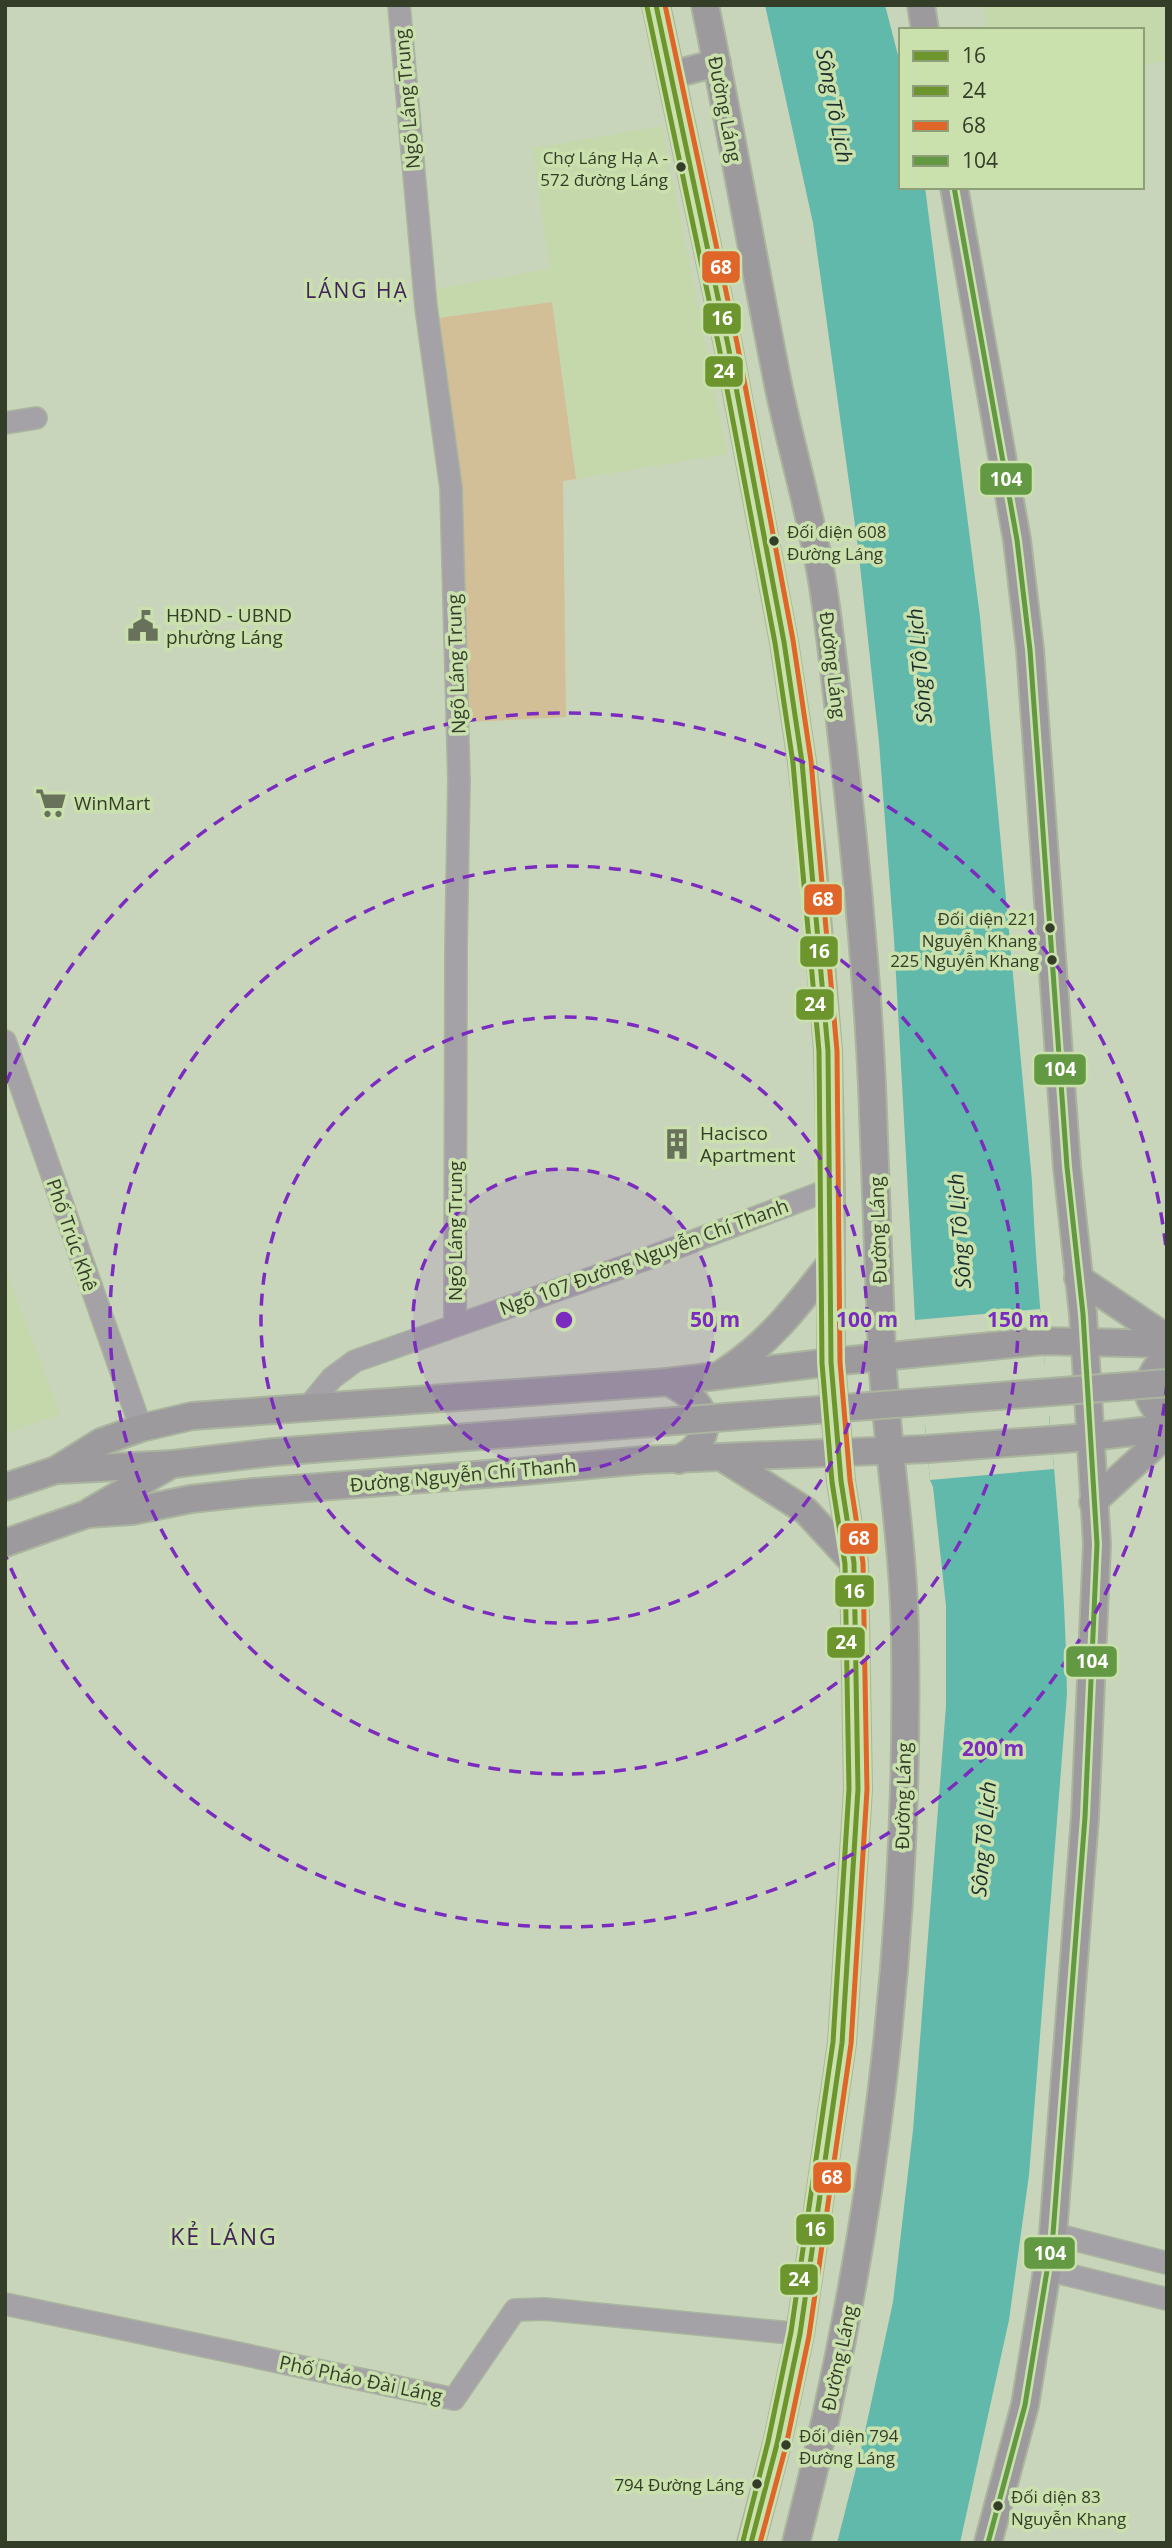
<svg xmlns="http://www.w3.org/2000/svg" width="1172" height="2548" viewBox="0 0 1172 2548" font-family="'Open Sans',sans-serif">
  <rect width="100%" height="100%" fill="#c9d5ba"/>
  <g fill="#c5d8ac">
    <polygon points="982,5 1167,5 1167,60 1142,66 1142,30 988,30"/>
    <polygon points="662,126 727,454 576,479 552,302 439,318 436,289 550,269 532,148"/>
    <polygon points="5,1268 60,1414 5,1434"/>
  </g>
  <polygon fill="#d3bf97" points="552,302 576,479 563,481 566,717 469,722 459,498 439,318"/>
  <path fill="#61b9ab" d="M765,5H885L901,67V187H925L980,617L1032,1181C1039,1352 1065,1522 1067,1694L1029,2175L1009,2320L960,2543H837L862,2445L893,2302L913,2130L946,1706V1606L933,1487L930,1480L915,1320L894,939L879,742L858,547L813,223Z"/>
  <polygon fill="#c9d5ba" points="1040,1309 1045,1366 1048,1366 1053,1415 1049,1416 1054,1469 930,1480 925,1424 921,1424 915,1320"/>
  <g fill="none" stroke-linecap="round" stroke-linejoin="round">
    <defs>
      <g id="minor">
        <polyline points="399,5 426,307 451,488 459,781 456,946 455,1325"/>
        <polyline points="5,423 36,418"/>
        <polyline points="5,1041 141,1428"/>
        <polyline points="308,1407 332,1378 355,1361 646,1259 831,1189"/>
        <polyline points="1053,2234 1167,2263"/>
        <polyline points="1048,2270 1167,2299"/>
        <polyline points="5,2304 454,2399 515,2310 545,2309 800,2334"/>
      </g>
      <g id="major">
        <polyline points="656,5 728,345 784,642 802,762 812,854 828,1051 831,1189 831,1362 841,1481 854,1563 858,1789 842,2043 800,2334 777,2444 751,2543"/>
        <path d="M705,5C731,131 753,258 778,384C792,452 812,518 823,586C832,645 838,705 845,765C857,871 867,978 872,1085C876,1175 878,1266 882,1356C887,1450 904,1544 905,1638C910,1947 873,2243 796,2543"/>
        <polyline points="921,5 925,30"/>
        <polyline points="671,75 717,63"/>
        <polyline points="954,187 1017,540 1030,650 1067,1167 1083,1314 1097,1544 1085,1817 1053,2234 1025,2405 988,2543"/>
        <polyline points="1078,1278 1167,1338"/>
        <path d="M1167,1354C1146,1379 1138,1396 1167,1420"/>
        <path d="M724,1372C769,1343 797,1306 830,1264"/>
        <path d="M668,1382C692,1393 718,1418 697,1445C693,1451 685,1455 679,1460"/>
        <polyline points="723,1458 806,1511 854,1563"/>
        <polyline points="58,1470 173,1464"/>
        <polyline points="5,1487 56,1470 101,1442 141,1428 192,1416 668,1382 831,1362 1042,1341 1167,1344"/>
        <polyline points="1093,1502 1167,1434"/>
        <polyline points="91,1511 167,1467"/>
        <polyline points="5,1543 87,1514 132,1511 191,1499 254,1492 514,1472 644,1460 927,1449 1090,1437 1167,1428"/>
      </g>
    </defs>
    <use href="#minor" stroke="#aab49f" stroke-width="24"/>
    <use href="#major" stroke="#aab49f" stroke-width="30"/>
    <use href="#minor" stroke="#a4a2a6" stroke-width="21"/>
    <use href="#major" stroke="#9c9a9c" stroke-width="26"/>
    <defs>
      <polyline id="major-bridge" points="173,1464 274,1452 1167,1383"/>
    </defs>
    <use href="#major-bridge" stroke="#aab49f" stroke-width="30" stroke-linecap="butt"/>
    <use href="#major-bridge" stroke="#9c9a9c" stroke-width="26"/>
    <defs>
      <polyline id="bus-1" points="656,5 728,345 784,642 802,762 828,1051 831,1362 841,1481 854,1563 858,1789 842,2043 800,2334 777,2444 751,2543"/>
      <polyline id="bus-2" points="647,7 719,347 775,643 793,763 819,1051 822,1363 832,1482 845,1564 849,1789 833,2042 791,2332 768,2442 743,2541"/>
      <polyline id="bus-3" points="665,5 737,343 793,640 811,761 837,1051 840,1362 850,1480 863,1563 867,1790 851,2044 809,2336 786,2446 760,2543"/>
      <polyline id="bus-4" points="954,187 1017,540 1030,650 1067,1167 1083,1314 1097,1544 1085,1817 1053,2234 1025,2405 988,2543"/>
    </defs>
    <use href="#bus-1" stroke="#cae1ae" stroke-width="10"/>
    <use href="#bus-2" stroke="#cae1ae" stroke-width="10"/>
    <use href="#bus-3" stroke="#cae1ae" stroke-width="10"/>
    <use href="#bus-4" stroke="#cae1ae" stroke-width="10"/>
    <use href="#bus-1" stroke="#6d952d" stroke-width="5"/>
    <use href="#bus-2" stroke="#6d952d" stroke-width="5"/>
    <use href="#bus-3" stroke="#e06528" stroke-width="5"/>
    <use href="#bus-4" stroke="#629942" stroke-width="5"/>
  </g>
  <circle cx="564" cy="1320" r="151" fill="#7b2cbf" fill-opacity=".12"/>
  <g fill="none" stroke="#7b2cbf" stroke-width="3.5" stroke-dasharray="12 9">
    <circle cx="564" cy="1320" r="151"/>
    <circle cx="564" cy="1320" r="303"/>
    <circle cx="564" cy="1320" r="454"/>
    <path d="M1167 1383A606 606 0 0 1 6 1557M6 1083A606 606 0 0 1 1167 1257"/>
  </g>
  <defs>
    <symbol id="civic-bare" viewBox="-9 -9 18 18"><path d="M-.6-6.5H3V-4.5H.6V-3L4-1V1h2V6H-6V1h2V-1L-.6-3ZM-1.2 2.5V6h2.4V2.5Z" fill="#68725b" stroke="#cae1ae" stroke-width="2.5" paint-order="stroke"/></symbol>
    <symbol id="supermarket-bare" viewBox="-9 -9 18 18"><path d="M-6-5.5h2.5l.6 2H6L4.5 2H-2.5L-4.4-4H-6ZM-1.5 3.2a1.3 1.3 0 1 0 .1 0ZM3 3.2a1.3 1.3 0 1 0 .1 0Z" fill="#68725b" stroke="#cae1ae" stroke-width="2.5" paint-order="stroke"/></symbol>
    <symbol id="building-bare" viewBox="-9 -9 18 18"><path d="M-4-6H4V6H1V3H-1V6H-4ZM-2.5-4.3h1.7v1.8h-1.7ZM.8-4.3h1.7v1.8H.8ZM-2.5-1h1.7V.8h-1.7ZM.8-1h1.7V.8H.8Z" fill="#68725b" stroke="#cae1ae" stroke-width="2.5" paint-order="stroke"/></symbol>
  </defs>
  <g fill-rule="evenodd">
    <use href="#civic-bare" x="121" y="604" width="44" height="44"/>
    <use href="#supermarket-bare" x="29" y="781" width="44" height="44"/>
    <use href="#building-bare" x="655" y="1122" width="44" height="44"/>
  </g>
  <g fill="#343d28" stroke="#cae1ae" stroke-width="2.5">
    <circle cx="681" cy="167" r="6"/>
    <circle cx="774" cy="541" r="6"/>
    <circle cx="1050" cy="928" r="6"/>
    <circle cx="1052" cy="960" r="6"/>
    <circle cx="786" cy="2445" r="6"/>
    <circle cx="757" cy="2484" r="6"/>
    <circle cx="998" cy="2506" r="6"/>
  </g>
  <g text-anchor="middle" stroke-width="7" stroke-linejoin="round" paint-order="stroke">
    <g font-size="17" fill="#343d28" stroke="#cae1ae" text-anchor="end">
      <text x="668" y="164">Chợ Láng Hạ A -<tspan x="668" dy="22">572 đường Láng</tspan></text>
      <text x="787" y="538" text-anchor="start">Đối diện 608<tspan x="787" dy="22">Đường Láng</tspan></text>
      <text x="1037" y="925">Đối diện 221<tspan x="1037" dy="22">Nguyễn Khang</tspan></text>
      <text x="1039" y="967">225 Nguyễn Khang</text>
      <text x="799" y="2442" text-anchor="start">Đối diện 794<tspan x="799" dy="22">Đường Láng</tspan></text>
      <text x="744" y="2491">794 Đường Láng</text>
      <text x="1011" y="2503" text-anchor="start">Đối diện 83<tspan x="1011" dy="22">Nguyễn Khang</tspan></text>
    </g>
    <g font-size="19" fill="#343d28" stroke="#cae1ae">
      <text transform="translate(407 99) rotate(-95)" y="7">Ngõ Láng Trung</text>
      <text transform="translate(725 109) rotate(79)" y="7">Đường Láng</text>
      <text transform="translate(456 664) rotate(-92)" y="7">Ngõ Láng Trung</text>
      <text transform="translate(833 665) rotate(83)" y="7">Đường Láng</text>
      <text transform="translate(878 1230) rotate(-92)" y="7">Đường Láng</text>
      <text transform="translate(455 1231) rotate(-90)" y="7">Ngõ Láng Trung</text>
      <text transform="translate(72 1235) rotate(71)" y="7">Phố Trúc Khê</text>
      <text transform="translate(644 1257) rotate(-20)" y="7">Ngõ 107 Đường Nguyễn Chí Thanh</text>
      <text transform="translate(463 1475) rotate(-5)" y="7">Đường Nguyễn Chí Thanh</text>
      <text transform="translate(903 1796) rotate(-89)" y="7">Đường Láng</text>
      <text transform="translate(839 2358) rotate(-78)" y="7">Đường Láng</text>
      <text transform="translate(361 2379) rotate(12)" y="7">Phố Pháo Đài Láng</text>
    </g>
    <g font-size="19" fill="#343d28" stroke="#cae1ae" text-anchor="start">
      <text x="166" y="622">HĐND - UBND<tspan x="166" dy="22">phường Láng</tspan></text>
      <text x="74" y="810">WinMart</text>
      <text x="700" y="1140">Hacisco<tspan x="700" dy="22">Apartment</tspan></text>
    </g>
    <g font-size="21" font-style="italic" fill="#1a2f2d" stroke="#cae1ae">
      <text transform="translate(834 106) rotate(79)" y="7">Sông Tô Lịch</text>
      <text transform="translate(920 666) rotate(-95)" y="7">Sông Tô Lịch</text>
      <text transform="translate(960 1231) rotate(-94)" y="7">Sông Tô Lịch</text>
      <text transform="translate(984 1839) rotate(-85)" y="7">Sông Tô Lịch</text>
    </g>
    <g font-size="21" letter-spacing="2" fill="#41225a" stroke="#cae1ae">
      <text x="357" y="298">LÁNG HẠ</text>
    </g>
    <g font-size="23" letter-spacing="2" fill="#41225a" stroke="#cae1ae">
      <text x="224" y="2245">KẺ LÁNG</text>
    </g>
  </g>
  <circle cx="564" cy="1320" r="10" fill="#7b2cbf" stroke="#cae1ae" stroke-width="3.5"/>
  <g font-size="21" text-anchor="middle" font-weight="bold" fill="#7b2cbf" stroke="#cae1ae" stroke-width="7" stroke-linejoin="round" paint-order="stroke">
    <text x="715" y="1327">50 m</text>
    <text x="867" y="1327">100 m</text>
    <text x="1018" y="1327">150 m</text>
    <text x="993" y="1756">200 m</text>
  </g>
  <g stroke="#cae1ae" stroke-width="2.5">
    <rect x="701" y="250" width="40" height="34" rx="7" fill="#e06528"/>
    <rect x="702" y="302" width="40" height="33" rx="7" fill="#6d952d"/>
    <rect x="704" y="355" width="40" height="33" rx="7" fill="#6d952d"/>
    <rect x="979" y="462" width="54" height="34" rx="7" fill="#629942"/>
    <rect x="803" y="883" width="40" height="33" rx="7" fill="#e06528"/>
    <rect x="799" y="935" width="40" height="33" rx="7" fill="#6d952d"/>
    <rect x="795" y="988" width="40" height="33" rx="7" fill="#6d952d"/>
    <rect x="1033" y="1053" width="54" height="33" rx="7" fill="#629942"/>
    <rect x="839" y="1522" width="40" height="33" rx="7" fill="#e06528"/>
    <rect x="834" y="1574" width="41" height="34" rx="7" fill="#6d952d"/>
    <rect x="826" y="1626" width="40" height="33" rx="7" fill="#6d952d"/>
    <rect x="1065" y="1645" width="53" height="33" rx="7" fill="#629942"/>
    <rect x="812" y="2161" width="40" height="33" rx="7" fill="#e06528"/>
    <rect x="795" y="2213" width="40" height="33" rx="7" fill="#6d952d"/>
    <rect x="1023" y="2236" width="53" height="34" rx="7" fill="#629942"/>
    <rect x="779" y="2263" width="40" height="33" rx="7" fill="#6d952d"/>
  </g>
  <g font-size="19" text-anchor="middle" font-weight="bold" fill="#fff">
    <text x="721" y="274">68</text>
    <text x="722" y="325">16</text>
    <text x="724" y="378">24</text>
    <text x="1006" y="486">104</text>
    <text x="823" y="906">68</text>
    <text x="819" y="958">16</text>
    <text x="815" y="1011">24</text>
    <text x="1060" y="1076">104</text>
    <text x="859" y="1545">68</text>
    <text x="854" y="1598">16</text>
    <text x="846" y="1649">24</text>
    <text x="1092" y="1668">104</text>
    <text x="832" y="2184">68</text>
    <text x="815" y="2236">16</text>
    <text x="1050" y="2260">104</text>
    <text x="799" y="2286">24</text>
  </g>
  <rect width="1172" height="2548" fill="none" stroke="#343d28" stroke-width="14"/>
  <rect x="899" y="28" width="245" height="161" fill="#cae1ae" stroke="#8e9f78" stroke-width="2"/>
  <rect x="913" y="51" width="35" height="10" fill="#6d952d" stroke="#8e9f78" stroke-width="2"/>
  <text x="962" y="63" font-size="21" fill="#343d28">16</text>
  <rect x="913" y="86" width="35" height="10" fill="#6d952d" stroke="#8e9f78" stroke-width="2"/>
  <text x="962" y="98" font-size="21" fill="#343d28">24</text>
  <rect x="913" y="121" width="35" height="10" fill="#e06528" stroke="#8e9f78" stroke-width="2"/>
  <text x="962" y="133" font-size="21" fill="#343d28">68</text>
  <rect x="913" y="156" width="35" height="10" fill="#629942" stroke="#8e9f78" stroke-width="2"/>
  <text x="962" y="168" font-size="21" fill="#343d28">104</text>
</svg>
